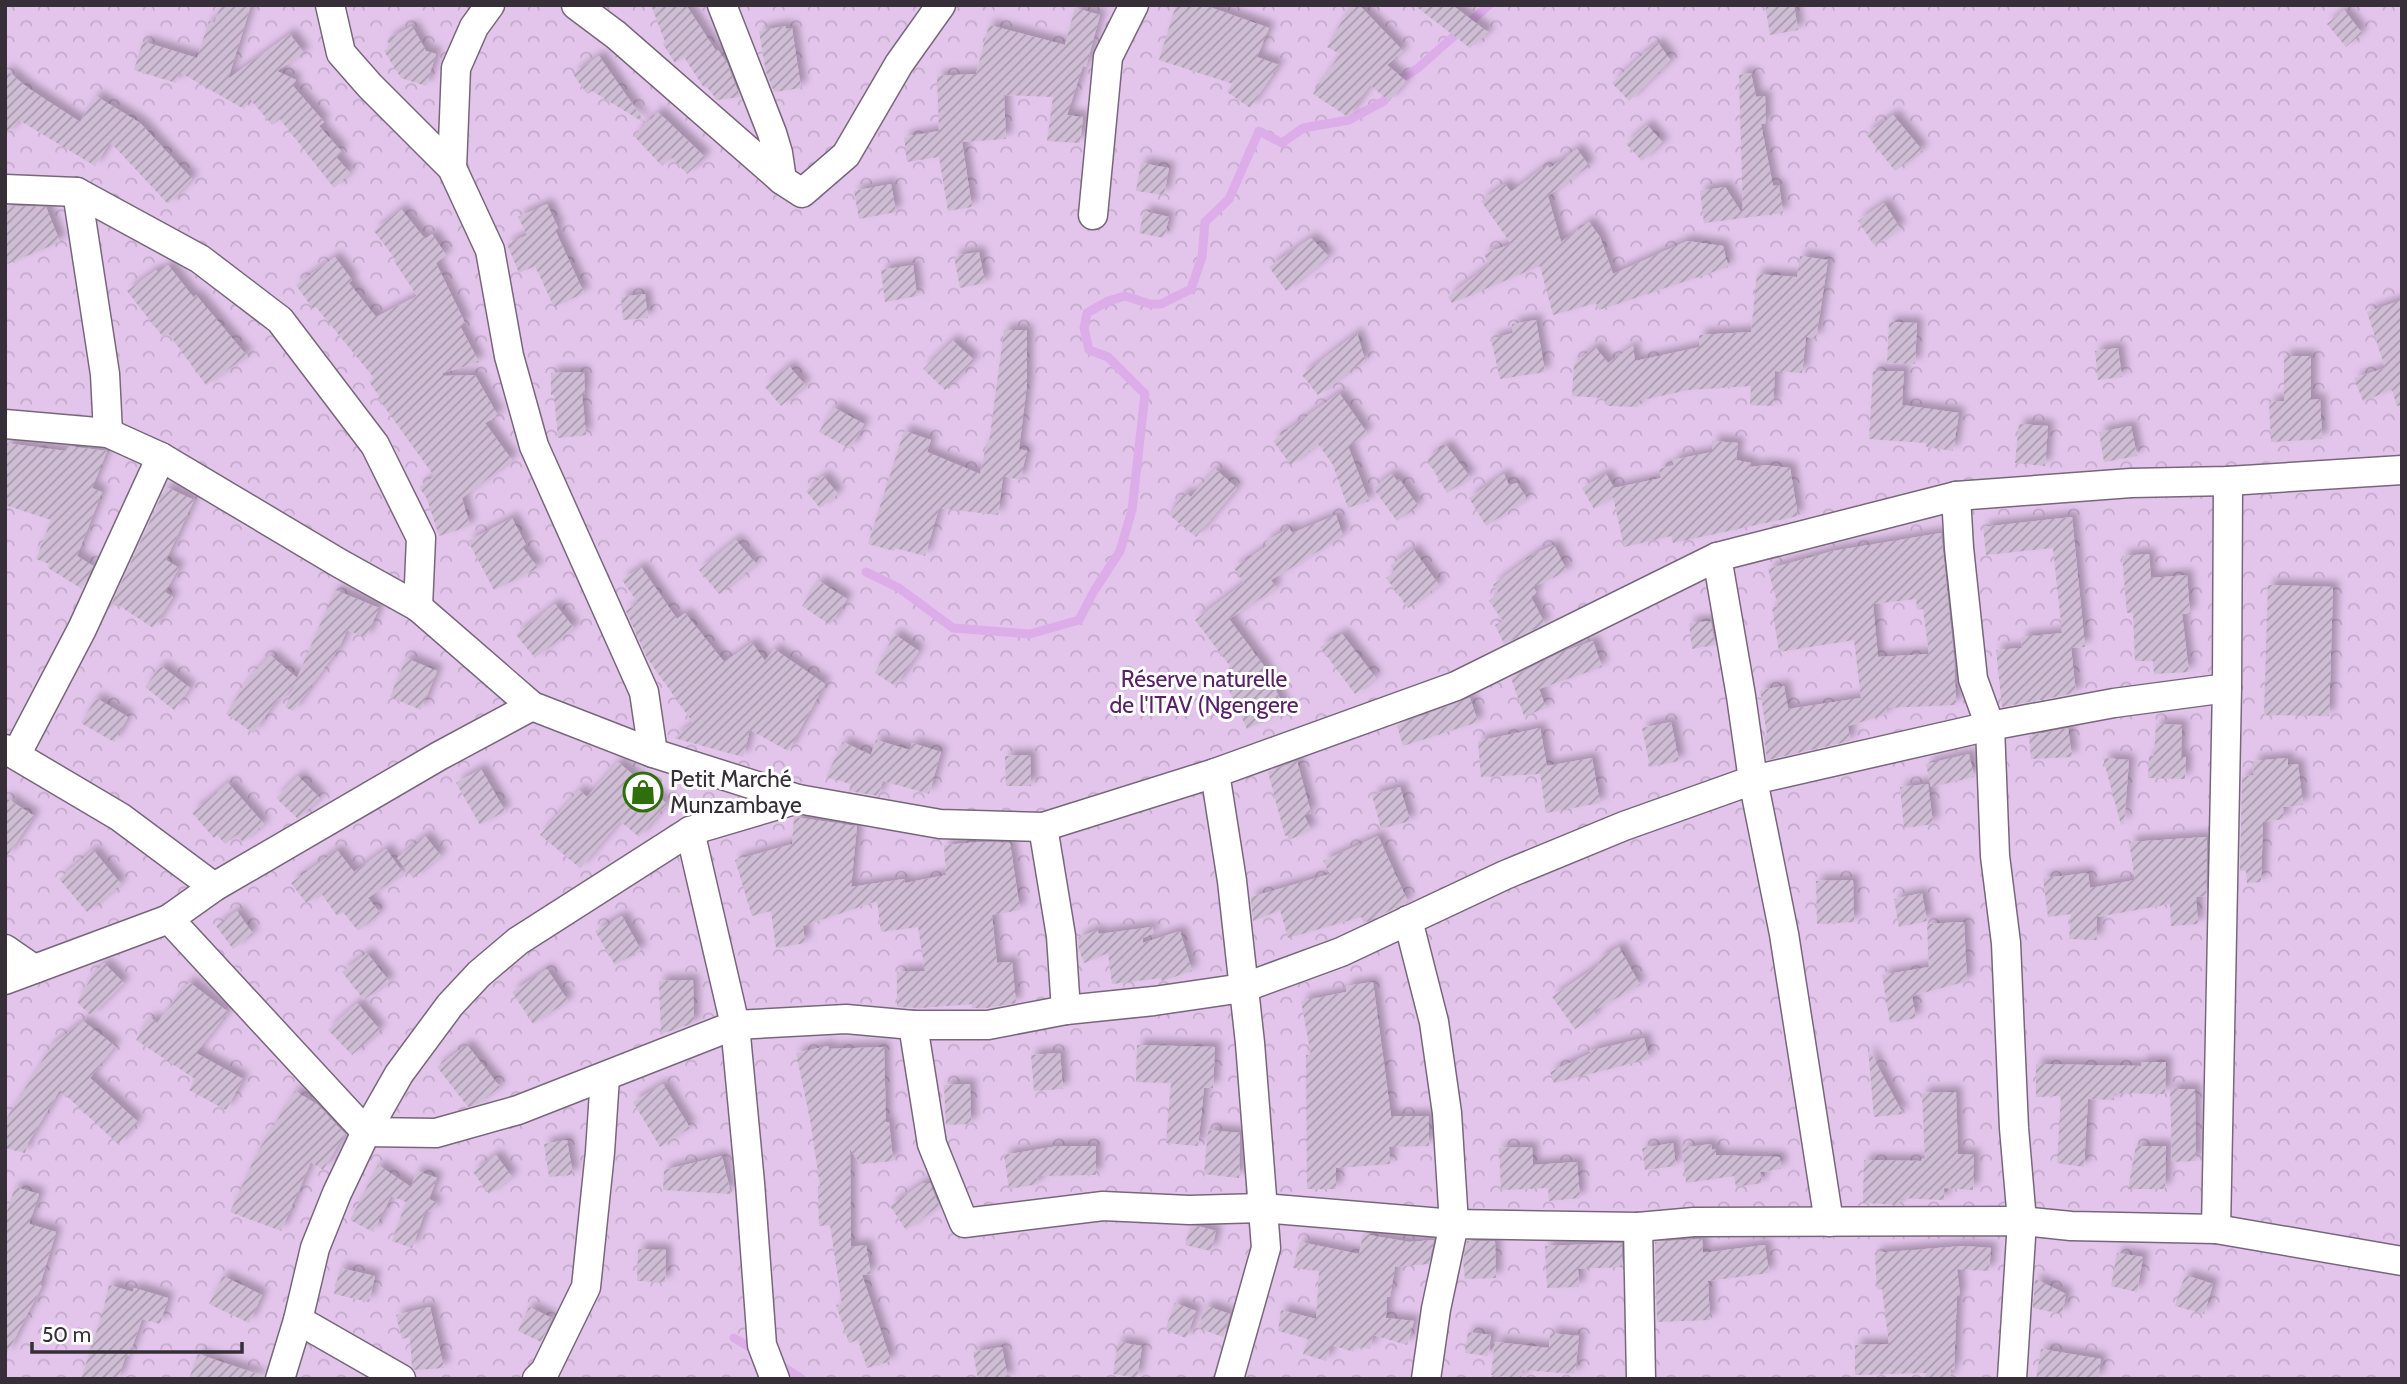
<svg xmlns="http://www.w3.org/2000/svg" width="2407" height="1384" viewBox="0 0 2407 1384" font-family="Cabin,sans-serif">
  <defs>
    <pattern id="park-crowns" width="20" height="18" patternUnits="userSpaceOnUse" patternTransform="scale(1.75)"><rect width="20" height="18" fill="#e3c5eb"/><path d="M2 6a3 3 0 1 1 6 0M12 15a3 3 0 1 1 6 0" fill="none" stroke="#c3aaca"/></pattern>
    <pattern id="building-hatch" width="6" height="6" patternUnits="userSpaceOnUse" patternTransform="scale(1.75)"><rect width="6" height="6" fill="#cfbdd5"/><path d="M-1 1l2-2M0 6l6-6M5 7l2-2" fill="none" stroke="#a99aae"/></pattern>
    <filter id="shadow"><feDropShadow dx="6" dy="-6" stdDeviation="3.5" flood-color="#0004"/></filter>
  </defs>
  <rect width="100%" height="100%" fill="#f5e2fb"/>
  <rect fill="url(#park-crowns)" x="5" y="5" width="2397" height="1374"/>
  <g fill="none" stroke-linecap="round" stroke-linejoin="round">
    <g stroke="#ddadea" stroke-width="9">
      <polyline points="866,572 899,588 953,628 1030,634 1079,620 1094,591 1120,551 1132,510 1145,394 1108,357 1089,350 1084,328 1087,313 1108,301 1125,296 1150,304 1161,304 1191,289 1202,257 1205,222 1229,199 1259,131 1282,143 1303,128 1349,120 1384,101 1399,80 1418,68 1489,5"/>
      <polyline points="734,1338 756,1351"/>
      <polyline points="777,1363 802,1379"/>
    </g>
  </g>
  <g fill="url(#building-hatch)" fill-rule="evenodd" filter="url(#shadow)">
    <polygon points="220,5 251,5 228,79 290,34 304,53 277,71 296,80 293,86 324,122 319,126 342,152 336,157 350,173 334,188 280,119 272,125 250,99 244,109 179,72 176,83 134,70 142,44 145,42 197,58 209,21 215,23"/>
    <polygon points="651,5 686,5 716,51 718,50 727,63 740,97 717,100 706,86 704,88 684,57 675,63 663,44 665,42"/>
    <polygon points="1176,5 1204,5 1269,28 1257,57 1279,65 1250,108 1227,92 1233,84 1159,60"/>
    <polygon points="1351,5 1359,5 1403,51 1387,65 1406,81 1389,101 1370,85 1348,117 1313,94 1340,54 1327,47"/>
    <polygon points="1414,5 1452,5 1489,33 1470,48"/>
    <polygon points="1765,5 1794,5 1798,30 1770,35"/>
    <polygon points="1075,8 1100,15 1086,67 1083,66 1067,115 1083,117 1080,143 1047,141 1053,97 1004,95 1006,139 962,142 972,207 948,211 939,157 907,162 904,137 939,131 937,76 976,74 989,25 1065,45"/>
    <polygon points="2344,10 2362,33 2346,47 2327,24"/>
    <polygon points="412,26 426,51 436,54 426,86 401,78 384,51 391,47 387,40"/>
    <polygon points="785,26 786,29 792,28 801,88 774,92 766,72 759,31"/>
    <polygon points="1658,43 1671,61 1629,101 1612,83 1643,54"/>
    <polygon points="599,56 646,124 658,112 705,157 687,174 671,157 662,166 634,136 646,124 592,91 587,94 573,74"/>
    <polygon points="5,69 28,88 80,122 96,96 140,123 192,179 168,204 110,142 95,166 19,120 5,136"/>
    <polygon points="1751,73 1756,97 1765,96 1766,124 1761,124 1773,186 1779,185 1783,213 1704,223 1700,191 1725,187 1743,215 1739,75"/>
    <polygon points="1893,115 1922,150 1895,171 1866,134"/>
    <polygon points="1647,125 1663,143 1642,161 1626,144"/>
    <polygon points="1577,149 1589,166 1548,196 1561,242 1589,222 1600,237 1613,274 1687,241 1723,246 1728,267 1599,310 1596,303 1553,315 1540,266 1452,303 1448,297 1489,265 1484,254 1511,244 1481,201 1505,184 1511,192 1547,165 1550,168"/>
    <polygon points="1141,163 1169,168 1164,195 1136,191"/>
    <polygon points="891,184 896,212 859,219 854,191"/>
    <polygon points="1884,203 1900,228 1874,245 1858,221"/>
    <polygon points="547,204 558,228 555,230 584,293 554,307 535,266 519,273 507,244 527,235 518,217"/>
    <polygon points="15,206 46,207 60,242 5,265 5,210"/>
    <polygon points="401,209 425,239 432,234 446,255 436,263 465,323 460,326 479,362 443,373 443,376 475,375 498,416 485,423 512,460 462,498 470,526 439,536 427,499 419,487 434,476 378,398 380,397 369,382 374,378 316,307 313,309 296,285 335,257 352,280 349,283 376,317 417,296 394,261 396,260 374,231"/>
    <polygon points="1144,211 1169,217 1164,238 1139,233"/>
    <polygon points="1311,238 1329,257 1286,291 1269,267"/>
    <polygon points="979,252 985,283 960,288 954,256"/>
    <polygon points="1800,256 1828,260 1816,339 1806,337 1802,373 1775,371 1773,406 1750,405 1751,386 1688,390 1638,401 1638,407 1608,406 1603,398 1572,396 1574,364 1595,347 1608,363 1633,346 1635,361 1700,347 1699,335 1751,332 1757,274 1797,277"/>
    <polygon points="168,265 194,298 196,295 247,356 206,385 168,333 163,337 127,291 156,270 158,273"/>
    <polygon points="913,265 917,296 885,302 881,270"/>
    <polygon points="645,294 648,318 623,320 621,297"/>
    <polygon points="2402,300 2402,405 2397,406 2392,390 2363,401 2354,378 2385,368 2367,312"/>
    <polygon points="1536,320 1545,372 1500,379 1491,339 1513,333 1512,324"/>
    <polygon points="1889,322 1917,323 1915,364 1887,363"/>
    <polygon points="1004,330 1027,330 1027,384 1019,449 1027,451 1020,480 1003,476 998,515 939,508 925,556 895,548 894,551 868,544 904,431 931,440 927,452 980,474 987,442 989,443"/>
    <polygon points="1357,333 1365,360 1318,395 1302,375"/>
    <polygon points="952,340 974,360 945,390 923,369"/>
    <polygon points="2118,348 2122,377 2098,380 2095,351"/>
    <polygon points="2284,356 2311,356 2311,400 2320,399 2322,439 2271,442 2269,402 2284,401"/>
    <polygon points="789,366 805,385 781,406 765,387"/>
    <polygon points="1873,371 1904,371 1902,405 1959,413 1953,451 1926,447 1927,443 1869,439"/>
    <polygon points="584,372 585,394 582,394 586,435 558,438 554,395 551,395 551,373"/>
    <polygon points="1339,393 1367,433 1348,446 1369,501 1348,508 1333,465 1318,444 1291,465 1273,441"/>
    <polygon points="833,407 864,424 850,449 819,432"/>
    <polygon points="2019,424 2048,426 2045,466 2015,463"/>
    <polygon points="2131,426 2137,456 2104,462 2099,432"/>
    <polygon points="1712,441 1738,443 1736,460 1751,463 1751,467 1766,465 1790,468 1798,516 1673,543 1671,536 1624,547 1613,497 1594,509 1582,488 1606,474 1614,488 1661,478 1659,469 1674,465 1672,460 1712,452"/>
    <polygon points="5,443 66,451 68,446 107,451 92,488 102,492 77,556 93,566 82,589 48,568 49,564 36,559 51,520 5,505"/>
    <polygon points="1446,445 1470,477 1447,493 1427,459"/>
    <polygon points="1215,469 1237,488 1196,537 1168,514 1185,493 1191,497"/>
    <polygon points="1392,474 1397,481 1399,479 1418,506 1397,521 1373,488"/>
    <polygon points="1504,474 1509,485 1517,483 1527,499 1486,526 1469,498"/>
    <polygon points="823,476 838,494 820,508 806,491"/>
    <polygon points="166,487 194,500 166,560 179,568 165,592 173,597 153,628 115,603 112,608 110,607"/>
    <polygon points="1336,515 1343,536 1271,580 1276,588 1229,619 1264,666 1286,711 1247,729 1224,680 1236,674 1195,620 1244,583 1234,568 1267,546 1265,542 1289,528 1292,533"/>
    <polygon points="2072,517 2085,647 2071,648 2076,693 2002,707 1996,650 2022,648 2021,637 2062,633 2053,548 1986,555 1983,527"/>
    <polygon points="512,518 526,545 522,547 538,568 494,590 468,541"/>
    <path d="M1941,533L1954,658L1956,705L1886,708L1887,714L1848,726L1850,741L1767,760L1764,736L1767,735L1760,690L1784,686L1788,709L1861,698L1854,640L1779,652L1772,607L1778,606L1768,569L1833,551ZM1916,599L1917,610L1923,609L1929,654L1878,657L1873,604Z"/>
    <polygon points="736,540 756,564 719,594 699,570"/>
    <polygon points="1554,545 1567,571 1533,587 1537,592 1531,597 1545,624 1504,644 1495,625 1503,621 1489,601 1499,593 1493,585 1536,553"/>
    <polygon points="1413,549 1439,585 1408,608 1386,578 1395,572 1390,566"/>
    <polygon points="2149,554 2151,578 2187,575 2190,614 2182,614 2189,672 2154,674 2153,661 2135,661 2133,613 2127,613 2122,556"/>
    <polygon points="641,567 677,619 685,613 724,662 752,643 765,661 774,649 825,684 788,751 750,730 743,757 674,738 693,723 647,658 626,611 638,603 622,580"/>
    <polygon points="819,581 847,599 830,625 802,606"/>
    <polygon points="2268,585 2333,587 2329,716 2264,715"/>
    <polygon points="335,590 379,608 366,638 347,630 339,648 293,711 285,707 295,684 280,700 278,698 253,733 226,714 251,676 270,655 297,678"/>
    <polygon points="555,604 574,628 535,658 516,635"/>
    <polygon points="1711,621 1715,645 1692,649 1689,623"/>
    <polygon points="894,634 919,651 895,686 875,673"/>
    <polygon points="1342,634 1376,678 1355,694 1320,647"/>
    <polygon points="1593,641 1602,667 1539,689 1546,708 1524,716 1511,678 1562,652"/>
    <polygon points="406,658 437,671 421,710 390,697"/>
    <polygon points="161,666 190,688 174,710 145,687"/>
    <polygon points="96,698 128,717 114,742 81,723"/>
    <polygon points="1470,698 1478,722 1403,746 1397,725"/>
    <polygon points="1671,722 1679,761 1650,767 1642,728"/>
    <polygon points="2156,724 2182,725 2181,757 2186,757 2185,779 2148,778 2149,756 2154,756"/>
    <polygon points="1540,728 1547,766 1592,758 1600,803 1546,813 1540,774 1481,777 1478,741"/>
    <polygon points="2068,728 2072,757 2031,759 2029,736"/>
    <polygon points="876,740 910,750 912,743 941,752 929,794 883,781 878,796 849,791 851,784 826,777 843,742 871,755"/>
    <polygon points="1969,754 1974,777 1931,787 1926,764"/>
    <polygon points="1030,755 1031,786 1006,786 1005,756"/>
    <polygon points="2103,758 2129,760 2124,824 2121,825"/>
    <polygon points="2288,758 2288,765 2298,764 2303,805 2283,807 2284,819 2263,822 2261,882 2247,883 2246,871 2240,871 2242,777 2254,775 2253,761"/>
    <polygon points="1297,761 1311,813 1304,815 1311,830 1289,840 1287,835 1285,836 1268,772"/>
    <polygon points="618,762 667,804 639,837 620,821 580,868 540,835 579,790 587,797"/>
    <polygon points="481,769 505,811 480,825 456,783"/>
    <polygon points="298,776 320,798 298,819 276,798"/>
    <polygon points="228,783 264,824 243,842 236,835 225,844 217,835 214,838 192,813"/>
    <polygon points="1928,784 1933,824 1904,828 1900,787"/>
    <polygon points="1400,787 1410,821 1381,829 1372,795"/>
    <polygon points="5,797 34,816 5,859"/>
    <polygon points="794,817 857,826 851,887 904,879 905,883 946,875 944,845 980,842 1010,843 1020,910 992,915 997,963 1012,962 1016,1003 986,1008 972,1008 972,1004 921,1008 897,1007 897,972 925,971 918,927 881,932 877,901 803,926 805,943 776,948 771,911 752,916 735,860 792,844"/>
    <polygon points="425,836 441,856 413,878 397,858"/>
    <polygon points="1378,836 1408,902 1364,923 1361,917 1288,938 1280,910 1253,921 1251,897 1330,874 1323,861"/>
    <polygon points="2207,837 2206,896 2196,897 2198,924 2171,926 2170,904 2097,917 2096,940 2069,939 2071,914 2048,917 2043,878 2088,873 2090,888 2135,880 2129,842"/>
    <polygon points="386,849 403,873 368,898 380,913 358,931 343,912 337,916 321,893 307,904 291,883 337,850 354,872"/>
    <polygon points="93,850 121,884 87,912 59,879"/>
    <polygon points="1853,880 1854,922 1817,924 1816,881"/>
    <polygon points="1922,893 1927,921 1899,927 1894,899"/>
    <polygon points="237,911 253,934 233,949 216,926"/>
    <polygon points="622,916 641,950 615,965 595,931"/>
    <polygon points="1964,922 1967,981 1912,996 1916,1018 1890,1023 1882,975 1929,967 1927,924"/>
    <polygon points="1152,927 1154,933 1143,938 1143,943 1180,931 1192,971 1162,981 1161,978 1112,984 1108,953 1084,963 1079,950 1078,938 1097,930 1099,934"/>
    <polygon points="1619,947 1640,985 1593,1011 1596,1015 1575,1029 1552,997 1600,964 1598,959"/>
    <polygon points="367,953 389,981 364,1000 342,972"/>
    <polygon points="104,963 124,983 91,1016 77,1002 94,973"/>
    <polygon points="547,969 568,1001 533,1024 512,992"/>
    <polygon points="693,980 694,1023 661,1034 659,981"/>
    <polygon points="189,982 228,1012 196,1053 243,1079 226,1110 189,1090 195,1079 136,1040 150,1018 157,1023"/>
    <polygon points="1373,982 1391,1116 1429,1116 1429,1146 1389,1147 1390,1164 1336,1168 1336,1189 1307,1189 1306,1055 1311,1055 1301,1001 1346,992 1346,986"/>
    <polygon points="357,1003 380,1030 352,1055 328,1030"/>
    <polygon points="83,1021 115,1046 90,1078 138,1122 118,1144 60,1090 28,1143 25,1153 5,1148 5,1121 51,1046"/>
    <polygon points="1644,1038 1649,1059 1554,1083 1550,1072 1591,1053 1589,1051"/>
    <polygon points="467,1045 500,1087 478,1104 468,1107 437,1067"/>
    <polygon points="1137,1045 1215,1047 1213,1088 1204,1088 1198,1146 1166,1143 1171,1083 1136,1082"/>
    <polygon points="828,1046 829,1049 884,1047 886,1122 889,1122 893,1161 860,1164 850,1149 851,1247 866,1245 871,1274 862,1275 891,1361 867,1368 858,1340 849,1343 836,1305 842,1304 830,1225 819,1226 818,1187 820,1186 810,1119 796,1053"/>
    <polygon points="1868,1048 1903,1114 1874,1117"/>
    <polygon points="1060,1053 1063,1089 1034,1091 1031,1055"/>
    <polygon points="2141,1062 2166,1062 2165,1094 2114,1093 2114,1100 2088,1099 2084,1167 2057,1163 2061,1096 2036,1097 2036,1064 2141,1066"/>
    <polygon points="663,1084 690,1128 660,1147 633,1102"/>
    <polygon points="970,1084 971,1124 946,1125 944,1085"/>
    <polygon points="2170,1089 2195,1089 2196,1161 2172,1162"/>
    <polygon points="295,1091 318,1105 345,1134 323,1170 311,1162 281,1231 230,1212 257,1153"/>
    <polygon points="1956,1092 1958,1154 1974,1155 1973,1190 1944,1188 1944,1200 1900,1198 1900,1205 1863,1203 1864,1160 1921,1161 1922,1158 1925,1159 1922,1093"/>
    <polygon points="1208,1130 1240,1133 1239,1178 1204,1174"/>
    <polygon points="567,1140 573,1175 549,1177 544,1144"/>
    <polygon points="1673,1143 1676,1166 1645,1170 1642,1148"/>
    <polygon points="1711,1144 1712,1150 1716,1149 1716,1155 1780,1157 1781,1169 1760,1172 1762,1183 1736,1187 1734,1176 1686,1183 1682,1148"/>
    <polygon points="1058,1146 1096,1146 1096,1175 1037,1176 1038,1184 1009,1189 1004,1155"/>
    <polygon points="2136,1146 2166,1146 2165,1189 2128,1189"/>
    <polygon points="1532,1147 1533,1165 1577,1162 1580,1198 1549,1201 1548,1188 1501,1190 1499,1148"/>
    <polygon points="496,1155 512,1177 489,1194 473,1172"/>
    <polygon points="722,1156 731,1194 663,1190 664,1170"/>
    <polygon points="378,1165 411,1187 417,1171 437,1178 429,1199 437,1203 432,1212 426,1209 412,1248 392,1241 406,1202 391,1196 373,1232 350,1220"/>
    <polygon points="923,1183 930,1183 939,1206 906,1230 890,1206"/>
    <polygon points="15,1187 39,1194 29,1224 56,1232 40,1285 42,1286 5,1357 5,1218"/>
    <polygon points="1198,1226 1216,1231 1211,1251 1185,1245 1190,1227"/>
    <polygon points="1363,1234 1409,1242 1434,1240 1429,1264 1395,1267 1390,1297 1387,1297 1386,1318 1414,1321 1407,1345 1373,1335 1370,1349 1355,1346 1354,1352 1331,1345 1326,1361 1303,1354 1308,1339 1278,1331 1281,1310 1316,1319 1319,1271 1293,1268 1300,1242 1359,1254"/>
    <polygon points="1702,1239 1703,1253 1765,1245 1769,1273 1708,1281 1710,1320 1657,1322 1655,1242"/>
    <polygon points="1467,1241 1495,1241 1496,1278 1465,1279 1463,1260"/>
    <polygon points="1622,1243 1622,1267 1578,1269 1579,1287 1547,1288 1545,1246"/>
    <polygon points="1963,1246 1991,1248 1989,1271 1957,1269 1960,1295 1957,1296 1954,1370 1951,1369 1950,1379 1925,1379 1926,1373 1855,1375 1855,1345 1889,1344 1882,1289 1877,1290 1875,1253"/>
    <polygon points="638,1249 666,1250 665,1282 637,1281"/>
    <polygon points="2117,1253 2143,1257 2137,1292 2111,1286"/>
    <polygon points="340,1268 375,1276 369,1302 334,1294"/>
    <polygon points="2185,1275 2213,1284 2204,1314 2175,1306"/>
    <polygon points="223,1276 262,1295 249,1323 209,1304"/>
    <polygon points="2035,1279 2066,1294 2062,1314 2033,1308"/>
    <polygon points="109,1285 133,1292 134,1288 168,1298 160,1324 142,1319 129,1356 126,1355 118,1379 81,1379 103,1311"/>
    <polygon points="1175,1303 1196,1311 1186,1338 1165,1330"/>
    <polygon points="1206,1306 1230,1314 1223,1337 1198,1328"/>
    <polygon points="430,1307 444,1368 415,1370 412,1367 410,1337 402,1339 396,1315"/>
    <polygon points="529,1307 552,1318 541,1342 518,1331"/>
    <polygon points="1468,1332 1491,1335 1488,1356 1465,1353"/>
    <polygon points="1550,1333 1579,1336 1575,1374 1522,1370 1521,1379 1491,1375 1495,1342 1549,1348"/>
    <polygon points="1118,1342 1142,1346 1137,1378 1113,1374"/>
    <polygon points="1002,1347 1008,1379 978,1379 973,1352"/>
    <polygon points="2041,1349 2101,1359 2098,1379 2036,1379"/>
    <polygon points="198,1354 260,1375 259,1379 189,1379"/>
  </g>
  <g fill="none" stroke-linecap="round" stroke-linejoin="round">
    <defs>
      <g id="minor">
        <polyline points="330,5 341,53 370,86 452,168 490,250 509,356 534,446 644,692 653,753"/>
        <polyline points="576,5 616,35 782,180 778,153 772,133 722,5"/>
        <polyline points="452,168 456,68 474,27 490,5"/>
        <polyline points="782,180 802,193 846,155 899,64 941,5"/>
        <polyline points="5,189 77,192 200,259 280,320 375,445 421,538 418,607"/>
        <polyline points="77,192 105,374 108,433"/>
        <polyline points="1093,215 1108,57 1134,5"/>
        <polyline points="5,424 108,433 161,457 339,563 418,607 532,706 653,753 798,799 940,824 1043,827 1215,773 1456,686 1717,557 1956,496 2131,483 2228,481 2402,470"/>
        <polyline points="1956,496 1959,548 1973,679 1990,726 1995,856 2006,943 2014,1128 2022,1221 2012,1379"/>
        <polyline points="1717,557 1741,696 1753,780 1784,934 1829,1222"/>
        <polyline points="5,749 120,817 214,887"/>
        <polyline points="16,755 82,629 161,457"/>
        <polyline points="1215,773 1232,881 1250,1043 1266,1248 1229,1379"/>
        <polyline points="1043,827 1061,936 1066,1010"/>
        <polyline points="690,831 735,1025 750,1183 762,1345 775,1379"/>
        <polyline points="169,919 366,1132 436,1133 518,1110 735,1025 846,1019 913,1025 988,1025 1066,1010 1154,1001 1243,988 1341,952 1505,875 1624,826 1753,780 1990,726 2114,703 2227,688"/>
        <polyline points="1408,920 1434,1022 1447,1113 1454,1224 1436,1309 1426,1379"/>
        <polyline points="5,949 34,969"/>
        <polyline points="5,980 169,919 214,887 439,756 532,706"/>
        <polyline points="913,1025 932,1144 964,1223 1103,1206 1189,1210 1262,1208 1454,1224 1638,1227 1694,1222 2022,1221 2071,1226 2216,1229 2402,1261"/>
        <polyline points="1638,1227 1641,1379"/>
        <polyline points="2216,1229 2227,688 2228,481"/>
        <polyline points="298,1320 401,1379"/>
        <polyline points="280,1379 298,1320 315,1248 337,1193 366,1132 399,1074 450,1005 479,974 518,941 690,831 798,799"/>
        <polyline points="537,1379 545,1371 586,1287 600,1152 605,1077"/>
      </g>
    </defs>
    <use href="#minor" stroke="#78677c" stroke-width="31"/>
    <use href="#minor" stroke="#fff" stroke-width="28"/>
  </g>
  <defs>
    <symbol id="shop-ring" viewBox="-11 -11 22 22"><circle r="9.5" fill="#fff" stroke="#2d700b" stroke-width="1.5"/><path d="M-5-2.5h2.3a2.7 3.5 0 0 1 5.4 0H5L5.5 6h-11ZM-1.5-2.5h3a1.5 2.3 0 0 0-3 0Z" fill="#2d700b"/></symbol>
  </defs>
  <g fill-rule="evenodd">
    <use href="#shop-ring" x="621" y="770" width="44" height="44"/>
  </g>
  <g text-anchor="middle" stroke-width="6" stroke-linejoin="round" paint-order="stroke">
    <g font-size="23" fill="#5a2168" stroke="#fff">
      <text x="1204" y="687">Réserve naturelle<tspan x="1204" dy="26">de l'ITAV (Ngengere</tspan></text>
    </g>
    <g font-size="23" fill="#362f38" stroke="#fff" text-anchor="start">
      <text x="670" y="787">Petit Marché<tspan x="670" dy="26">Munzambaye</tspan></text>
    </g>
  </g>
  <rect width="2407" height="1384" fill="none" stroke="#362f38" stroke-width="14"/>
  <path d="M32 1342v10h210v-10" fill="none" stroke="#362f38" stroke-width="3.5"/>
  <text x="42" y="1342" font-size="21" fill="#362f38" stroke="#ffffff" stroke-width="5" paint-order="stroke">50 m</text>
</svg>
